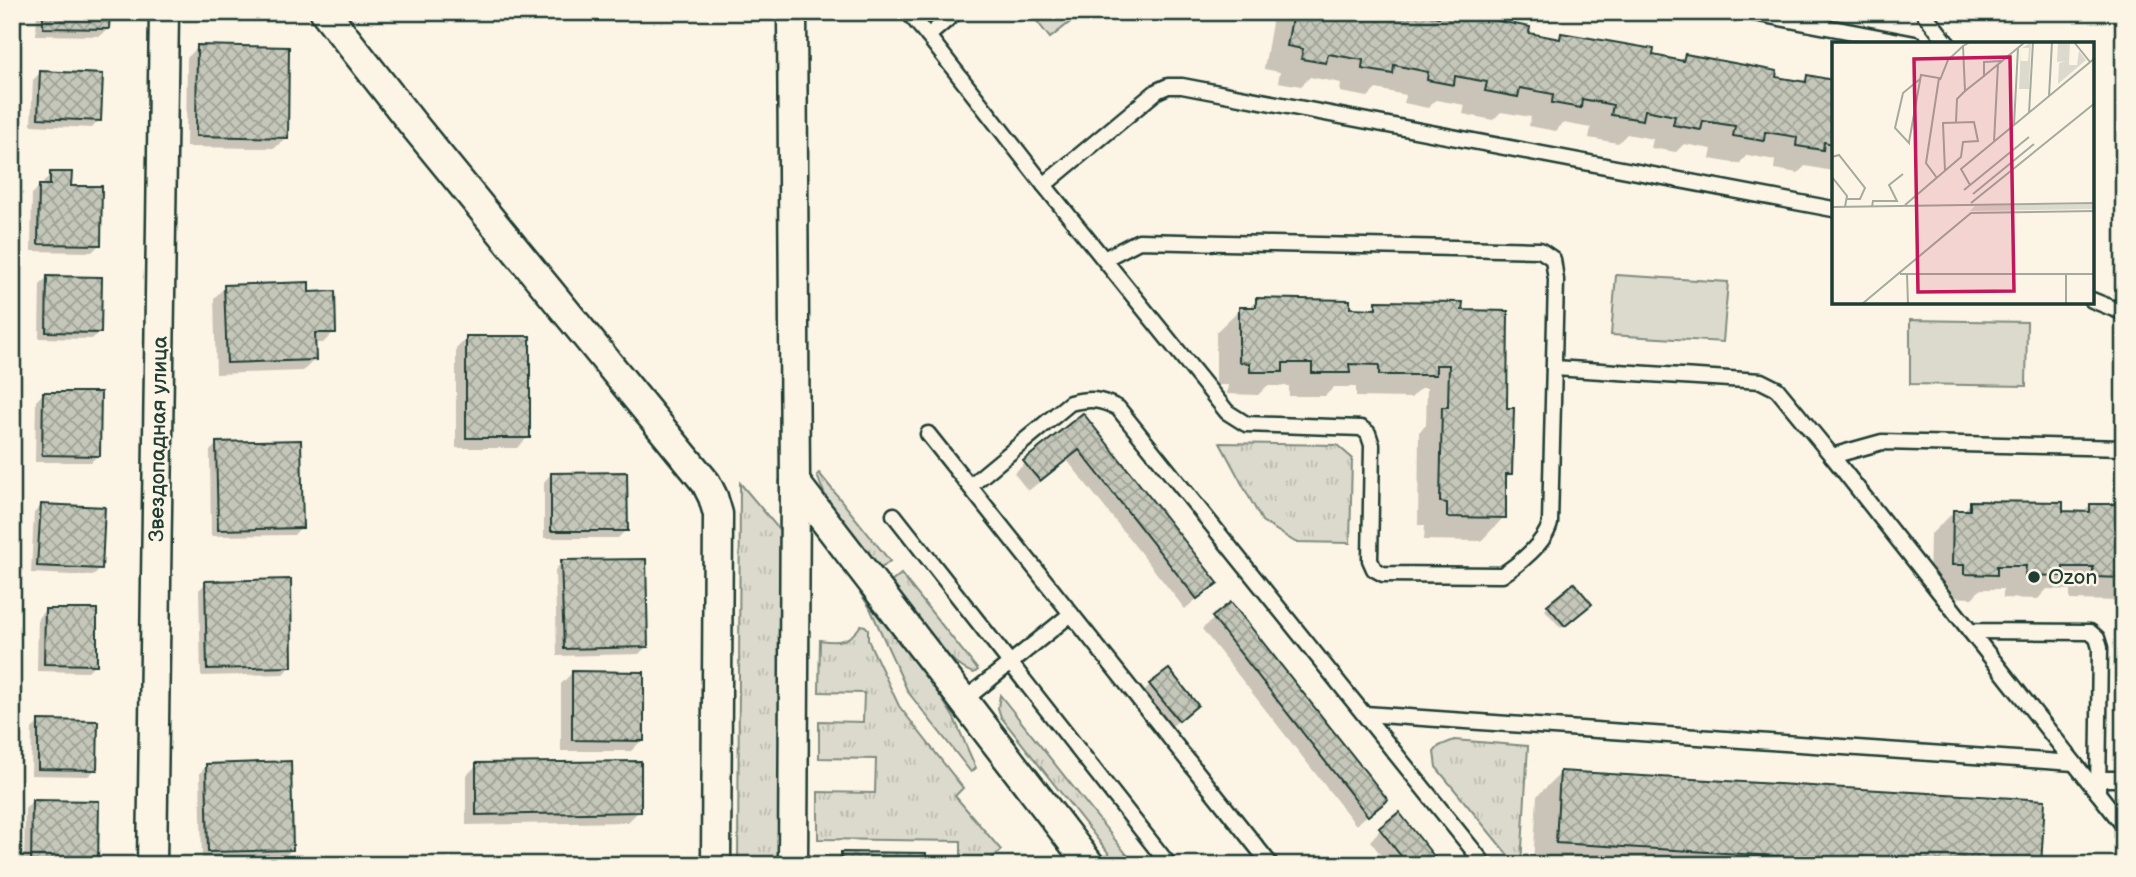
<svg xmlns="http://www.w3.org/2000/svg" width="2136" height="877" viewBox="0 0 2136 877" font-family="'Balsamiq Sans',sans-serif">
  <defs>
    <pattern id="grass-tufts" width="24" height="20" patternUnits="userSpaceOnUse" patternTransform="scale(1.75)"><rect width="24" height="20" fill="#dcdacc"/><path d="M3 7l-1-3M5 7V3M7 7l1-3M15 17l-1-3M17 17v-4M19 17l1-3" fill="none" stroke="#bcbcb0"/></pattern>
    <pattern id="building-cross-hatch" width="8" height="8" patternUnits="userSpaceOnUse" patternTransform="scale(1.75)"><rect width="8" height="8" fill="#c5c7b9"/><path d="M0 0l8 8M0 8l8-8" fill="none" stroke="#9fa397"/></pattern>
  </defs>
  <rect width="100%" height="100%" fill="#fcf5e5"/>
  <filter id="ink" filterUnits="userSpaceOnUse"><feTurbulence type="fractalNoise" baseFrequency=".0143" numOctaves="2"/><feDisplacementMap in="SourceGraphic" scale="14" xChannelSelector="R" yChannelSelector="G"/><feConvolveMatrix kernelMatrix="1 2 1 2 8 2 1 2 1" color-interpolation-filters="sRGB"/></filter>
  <g filter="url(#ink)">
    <g fill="url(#grass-tufts)" stroke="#7e8c80" stroke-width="2">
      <polygon points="1220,443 1337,445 1352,458 1350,543 1295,542 1262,521"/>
      <path d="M819,473L890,561L879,570C855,540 829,512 817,475Z"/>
      <polygon points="740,483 783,534 781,865 738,865"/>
      <path d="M901,574L978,670L974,673C949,668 907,605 890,583Z"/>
      <polygon points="860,593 937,691 954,718 976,768 971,772 908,692 870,608"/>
      <path d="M861,625L865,626L868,629V640L899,706L963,788L955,796L1001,850L985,865H961V841L818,839V792L875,793L876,759L819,758V721L863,722L864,693L819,692L820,640C838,643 850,642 861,625Z"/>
      <polygon points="1000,695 1135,865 1118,865 1001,717 998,708"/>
      <polygon points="1454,740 1528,746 1521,865 1516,865 1436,767 1434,752 1439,746"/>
    </g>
    <g fill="#dcdacc" stroke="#7e8c80" stroke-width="2">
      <polygon points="1030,12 1083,12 1050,38"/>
      <polygon points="1616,275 1728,282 1723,342 1611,335"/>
      <polygon points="1910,320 2027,322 2026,386 1910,384"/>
    </g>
    <g fill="#0003">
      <polygon points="37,12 108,12 108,29 100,36 36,35"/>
      <polygon points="1278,12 1402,12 1435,18 1440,12 1527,35 1556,40 1562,35 1679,62 1685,56 1774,79 1801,83 1807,77 1833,81 1833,171 1805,166 1798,173 1774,169 1775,160 1747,155 1739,164 1710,159 1712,149 1684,144 1676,152 1651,148 1653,139 1627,134 1618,143 1589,138 1591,128 1563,123 1556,131 1529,126 1531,117 1501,112 1493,120 1463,114 1465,105 1436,100 1428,108 1404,103 1406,95 1376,89 1368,97 1340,92 1341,83 1310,77 1301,86 1278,82 1280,72 1264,69 1273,17"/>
      <polygon points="198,47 286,137 275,148 186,147 187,58"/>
      <polygon points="40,73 99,120 92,128 31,125 33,80"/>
      <polygon points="51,174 69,187 99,245 92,252 31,251 32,194 39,187 43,187 44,181"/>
      <polygon points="47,278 99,332 92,339 39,338 40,285"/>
      <polygon points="225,287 307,294 334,332 323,343 314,343 314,360 303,371 216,374 214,298"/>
      <polygon points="1257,300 1348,310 1369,311 1377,302 1461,312 1505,409 1511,473 1504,480 1504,517 1481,541 1424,540 1425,525 1418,525 1419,432 1426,425 1427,388 1421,388 1411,398 1356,397 1356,387 1334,387 1325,396 1289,396 1289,386 1267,386 1258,395 1227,394 1228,385 1216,385 1216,332 1240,309 1248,309"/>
      <polygon points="467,338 528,437 517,448 456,448 456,349"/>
      <polygon points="43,394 98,455 91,462 35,462 36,401"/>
      <polygon points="1083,416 1215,583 1185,609 1067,460 1028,491 1014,473"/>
      <polygon points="217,444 301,527 294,535 211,536 210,451"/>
      <polygon points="551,474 626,530 618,538 544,538 544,482"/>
      <polygon points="1971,503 2062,513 2083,513 2091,505 2124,506 2124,601 2070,600 2070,590 2047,589 2038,599 2003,598 2003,589 1981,589 1972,598 1941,597 1929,588 1930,535 1954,512 1962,512"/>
      <polygon points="41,506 100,568 93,576 31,573 34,513"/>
      <polygon points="562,562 647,646 639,654 557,656 555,570"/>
      <polygon points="206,583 290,667 283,674 201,676 199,590"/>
      <polygon points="1574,585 1590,604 1561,628 1545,610"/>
      <polygon points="1231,604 1385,800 1356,825 1202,629"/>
      <polygon points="45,610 95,664 87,672 37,671 38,618"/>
      <polygon points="572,673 642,740 631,751 561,751 561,684"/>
      <polygon points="1150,685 1189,712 1171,727 1143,693"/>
      <polygon points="39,722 96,769 88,776 31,775 32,729"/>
      <polygon points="207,765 292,849 284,857 202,858 200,773"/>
      <polygon points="477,765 639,811 628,822 466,825 466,776"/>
      <polygon points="1561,773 2039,865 1533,865 1537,796"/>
      <polygon points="32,801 96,865 24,865 25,809"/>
      <polygon points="1380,830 1439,865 1389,865 1370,841"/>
      <polygon points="842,854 924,865 834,865 834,861"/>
    </g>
    <g fill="url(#building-cross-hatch)" stroke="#1f3d34" stroke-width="2">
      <polygon points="43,12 110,12 109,29 43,28"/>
      <polygon points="1293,12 1412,12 1439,17 1440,12 1451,12 1530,27 1529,33 1560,39 1561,33 1654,49 1653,55 1683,61 1685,54 1777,71 1776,77 1806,82 1807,75 1833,80 1833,144 1824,142 1823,150 1796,146 1797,137 1765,132 1764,141 1733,136 1735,126 1703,121 1701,130 1673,125 1675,116 1645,110 1643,120 1611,115 1613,105 1582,99 1581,108 1552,103 1553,94 1520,88 1518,97 1485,91 1487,82 1455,76 1454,85 1427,80 1428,72 1394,65 1393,74 1362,69 1363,60 1328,54 1326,63 1301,59 1303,49 1287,46"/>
      <polygon points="197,45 289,47 288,138 196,136"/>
      <polygon points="40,71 103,74 101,121 38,118"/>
      <polygon points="50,172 72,172 71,186 102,186 101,245 38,244 39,185 50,185"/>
      <polygon points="47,276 102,277 101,333 46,332"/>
      <polygon points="309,282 309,292 335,291 336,333 315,333 316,360 227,363 224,285"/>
      <polygon points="1256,298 1350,300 1350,308 1376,309 1376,301 1463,302 1462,310 1508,311 1507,408 1514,408 1512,474 1506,474 1506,518 1447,517 1447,503 1440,502 1442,407 1448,407 1449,365 1436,365 1436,375 1379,375 1379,365 1349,364 1350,373 1312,373 1312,363 1283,363 1283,372 1250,372 1250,363 1239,362 1239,307 1256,307"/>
      <rect x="466" y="336" width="64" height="102"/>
      <polygon points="43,392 101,392 100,456 42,455"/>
      <polygon points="1083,413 1218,583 1197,599 1079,450 1040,481 1023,461"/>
      <polygon points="301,440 303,528 218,530 216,442"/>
      <polygon points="627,472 628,531 551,531 551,473"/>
      <polygon points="1970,501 2063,502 2063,511 2090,512 2090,504 2124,504 2124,578 2093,577 2093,567 2063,567 2063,576 2025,575 2026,566 1997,566 1997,575 1964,574 1964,565 1952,565 1953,510 1970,510"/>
      <polygon points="41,504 105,507 102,569 37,566"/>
      <polygon points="646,559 648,647 564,649 561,560"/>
      <polygon points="291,579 292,667 207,669 205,581"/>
      <polygon points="1574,583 1592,604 1565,626 1547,605"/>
      <polygon points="1231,602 1388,800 1368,816 1212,617"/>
      <polygon points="45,609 97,609 97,665 44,664"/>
      <polygon points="1169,669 1198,705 1179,721 1149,684"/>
      <polygon points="572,671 644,672 644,741 572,740"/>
      <polygon points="38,720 98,721 97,770 38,769"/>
      <polygon points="291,761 293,850 208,852 206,764"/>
      <polygon points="641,761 641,812 476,815 476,763"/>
      <polygon points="1560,771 2045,800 2041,865 1924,865 1556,843"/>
      <polygon points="32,800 99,801 98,865 31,865"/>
      <polygon points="1399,812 1441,865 1408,865 1379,828"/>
      <polygon points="841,852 926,853 926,865 841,865"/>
    </g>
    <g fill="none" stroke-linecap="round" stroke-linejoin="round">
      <defs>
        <g id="lane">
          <path d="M908,12L928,36L1044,185L1227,412L1246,424L1361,428L1368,433L1372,445L1370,560L1374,569L1383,574L1502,575C1519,564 1546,542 1550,523L1556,280L1553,259L1540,250L1139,241L1104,259"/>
          <polyline points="1749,12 1915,44"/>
          <polyline points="1923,12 1948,44"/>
          <polyline points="928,36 956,12"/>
          <polyline points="1044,185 1157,91 1168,86 1182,86 1833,209"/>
          <polyline points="2092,300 2124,313"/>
          <polyline points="1554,368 1761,381 1777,389 1832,456"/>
          <polyline points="928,434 1271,865"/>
          <path d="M970,486L1070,403C1091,398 1100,399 1118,408L1485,865"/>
          <polyline points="894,515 1169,865"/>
          <polyline points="1970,631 2124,826"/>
          <polyline points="963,701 1071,614"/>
          <polyline points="1365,714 2074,763"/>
          <polyline points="2098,779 2124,779"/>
          <polyline points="2098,793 2100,648 2097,638 2090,632 1970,631 1832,456 1882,442 2124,448"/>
        </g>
        <g id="street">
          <polyline points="325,12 412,123 706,483 713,497 718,514 716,865"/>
          <polyline points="792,12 795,482 793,865"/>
          <polyline points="795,482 1090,865"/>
          <polyline points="152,865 164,12"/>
        </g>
      </defs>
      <use href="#lane" stroke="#1f3d34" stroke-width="19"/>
      <use href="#street" stroke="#1f3d34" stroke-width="33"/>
      <use href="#lane" stroke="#fcf5e5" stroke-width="14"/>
      <use href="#street" stroke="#fcf5e5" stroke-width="28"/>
    </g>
  </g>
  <circle fill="#1f3d34" stroke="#fcf5e5" stroke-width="2.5" cx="2034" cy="577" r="7"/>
  <g text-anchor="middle" stroke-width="5" stroke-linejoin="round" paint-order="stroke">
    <g font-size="21" fill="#1f3d34" stroke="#fcf5e5">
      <text transform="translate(158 439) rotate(-89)" y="7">Звездопадная улица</text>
    </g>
    <g font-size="21" fill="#1f3d34" stroke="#fcf5e5" text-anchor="start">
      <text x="2048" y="584">Ozon</text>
    </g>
  </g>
  <g transform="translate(1832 42)">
    <rect width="262" height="262" fill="#fcf5e5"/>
    <path d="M199,0L197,47H187L189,6V19H196L197,6H190ZM226,0H238L237,23H245L247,9L254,18L226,42L227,21L235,19L225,20ZM262,162V167L138,169L143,164Z" fill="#dcdacc"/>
    <path fill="none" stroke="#a4ab9e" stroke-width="2" d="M138,0L131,4L133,49L152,34V20L169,19M242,0L258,20M152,34L193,0M88,37L71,51L63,86L77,101V100L89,33L107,36L94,121L105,136M108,38L116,18L131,4M217,54L220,0M197,71L201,0M124,80L125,57L133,49M182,83L186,6M162,100L166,22M0,115L7,113L33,146L28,157H15M0,135L15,154L13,165M138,143L129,127L263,16M132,148L197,95M141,152L202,102M139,161L263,61M73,163L129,115L131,100L146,99L142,80L111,81L113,129M0,165L263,161M40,165L41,159H65L57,143L71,132M68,232H263M75,232L76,262M234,232V262M30,262L139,171L263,169"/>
    <path fill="#c2185b" fill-opacity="0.15" stroke="#c2185b" stroke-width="3.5" d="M178,15L182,249L86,250L82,17Z"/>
    <rect width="262" height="262" fill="none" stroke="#1f3d34" stroke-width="3.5"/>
  </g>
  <rect width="2136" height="877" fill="none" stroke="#fcf5e5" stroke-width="42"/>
  <rect x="21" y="21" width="2094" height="835" fill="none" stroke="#1f3d34" stroke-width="2.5" filter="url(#ink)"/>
</svg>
